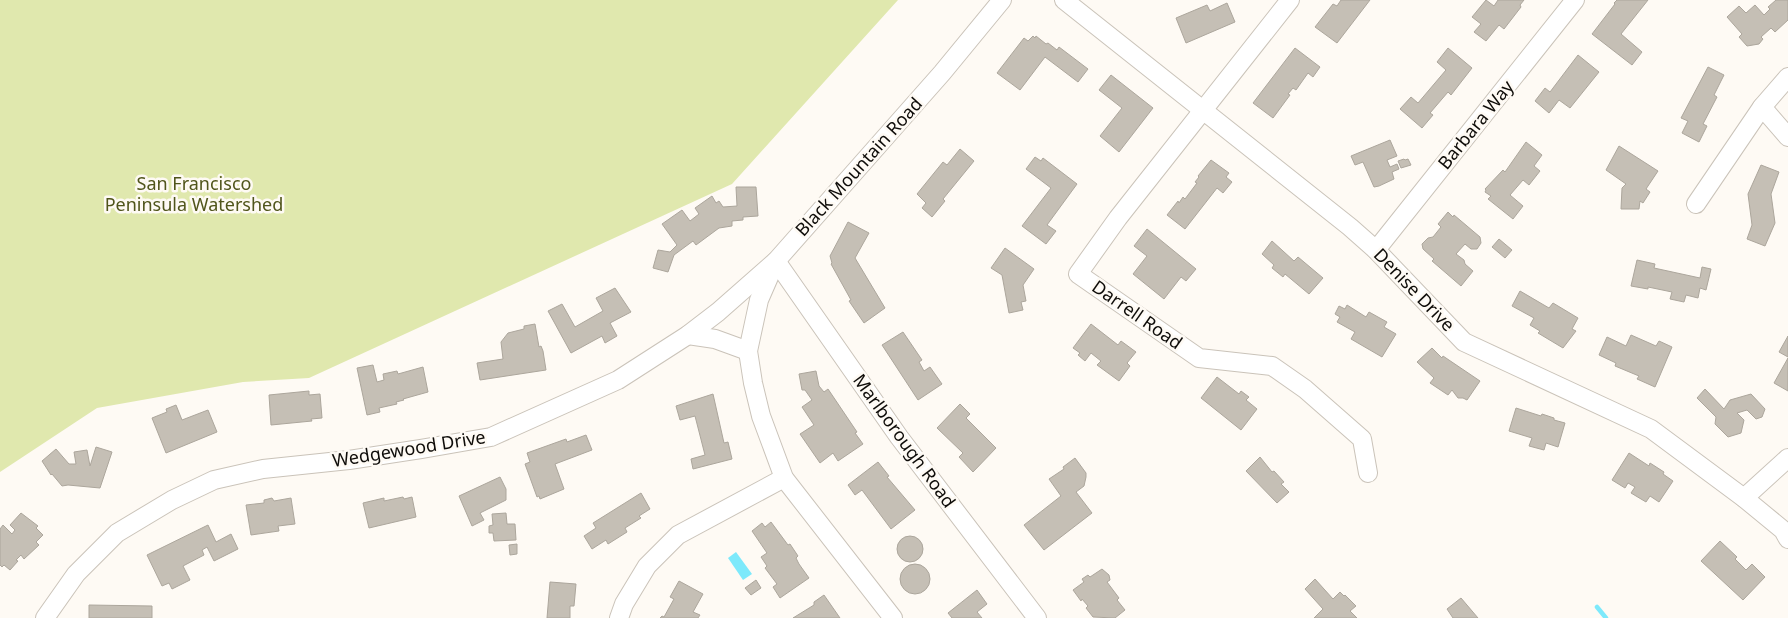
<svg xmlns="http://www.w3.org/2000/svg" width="1788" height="618" viewBox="0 0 1788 618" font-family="'Noto Sans',sans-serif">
  <rect width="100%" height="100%" fill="#fefaf4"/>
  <polygon fill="#e0e8ae" points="0,0 898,0 732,184 309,378 243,382 97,408 0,472"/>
  <polygon fill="#7de9fb" points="736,552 752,574 743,580 728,558"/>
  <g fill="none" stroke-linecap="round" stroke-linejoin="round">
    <polyline stroke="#7de9fb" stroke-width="4.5" points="1597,607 1606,618"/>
  </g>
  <g fill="#c5bfb5" stroke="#aca69c">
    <polygon points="1341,0 1370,0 1337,43 1315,27 1333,4 1337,6"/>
    <polygon points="1486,0 1494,6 1498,0 1524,0 1520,5 1521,7 1504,29 1499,25 1486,41 1474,32 1481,24 1472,17"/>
    <polygon points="1617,0 1648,0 1621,34 1642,52 1632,65 1592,34 1615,4 1614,3"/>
    <polygon points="1776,0 1788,0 1788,20 1775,32 1771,28 1761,37 1763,39 1759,44 1747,46 1739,37 1742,34 1727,17 1739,6 1746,13 1755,5 1764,15 1770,9 1768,7"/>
    <polygon points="1227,3 1235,22 1186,43 1176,18 1207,5 1210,11"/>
    <polygon points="1033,36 1035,38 1036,36 1046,44 1048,43 1057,50 1059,47 1088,69 1078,82 1045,57 1020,90 997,73 1024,38 1028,41"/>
    <polygon points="1295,48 1320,67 1313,77 1308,73 1296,90 1293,88 1288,94 1290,95 1273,118 1253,103"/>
    <polygon points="1448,48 1472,68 1451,95 1448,92 1430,113 1433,115 1422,128 1400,109 1411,97 1418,103 1446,70 1437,62"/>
    <polygon points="1578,55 1599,72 1570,108 1559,100 1549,113 1535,101 1545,88 1550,92"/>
    <polygon points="1708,67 1724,75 1714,95 1717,97 1703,124 1707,126 1699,142 1682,133 1688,121 1681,118"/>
    <polygon points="1111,75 1153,108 1119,152 1100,136 1122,108 1099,90"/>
    <polygon points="1390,140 1397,156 1387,160 1390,167 1397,164 1399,169 1392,172 1394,179 1379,186 1374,187 1363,162 1355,165 1351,156"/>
    <polygon points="1526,142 1542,155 1534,166 1540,171 1529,185 1523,180 1510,195 1523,206 1513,219 1488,199 1491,196 1485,192 1486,190 1485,189 1503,170 1505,172"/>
    <polygon points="1619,146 1658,171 1646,189 1650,192 1643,203 1640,201 1639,209 1621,209 1622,188 1626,184 1606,170"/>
    <polygon points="960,149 974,161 943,199 945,201 932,217 922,208 926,203 917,194 943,162 947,165"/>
    <polygon points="1035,157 1041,161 1043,158 1077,184 1047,225 1056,231 1046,244 1022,226 1051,188 1026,169"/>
    <polygon points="1404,159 1405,160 1408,159 1411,165 1401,168 1398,161"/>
    <polygon points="1211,160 1229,173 1226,177 1232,182 1223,193 1217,188 1185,229 1167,215 1178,201 1179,203 1183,197 1185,199 1197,183 1195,182 1199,177 1198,176"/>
    <polygon points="1761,165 1779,172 1771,194 1775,223 1765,246 1747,239 1752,225 1748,194"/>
    <polygon points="736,187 756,187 758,216 743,217 743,220 732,221 732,226 719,228 696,245 693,241 674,255 668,272 653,268 658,250 670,252 677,245 662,224 682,210 690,221 699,214 695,208 712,196 716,203 719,201 723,207 737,206"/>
    <polygon points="1448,212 1453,217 1454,215 1480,237 1481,243 1477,249 1471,249 1465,244 1456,254 1464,260 1465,264 1473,271 1461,286 1432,261 1434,259 1423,249 1422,244 1428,238 1433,237 1441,227 1438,224"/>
    <polygon points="848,222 869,233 855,258 885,308 864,323 849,301 851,300 831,264 832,263 830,256"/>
    <polygon points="1147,229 1196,269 1186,281 1181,277 1164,299 1133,274 1147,256 1134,246"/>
    <polygon points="1499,239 1512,250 1505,258 1492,247"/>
    <polygon points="1272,241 1294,261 1298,257 1323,278 1309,294 1285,274 1283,277 1272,268 1274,265 1262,254"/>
    <polygon points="1005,248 1034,269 1023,285 1026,301 1021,302 1023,310 1009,313 1002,275 991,268"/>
    <polygon points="1637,260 1655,264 1654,268 1700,278 1702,267 1711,269 1706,290 1700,288 1698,298 1686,295 1684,302 1670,299 1672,292 1648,287 1648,289 1631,286"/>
    <polygon points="615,288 631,312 610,323 617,336 605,343 602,336 571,353 548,311 562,304 575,327 603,311 596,298"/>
    <polygon points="1520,291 1549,308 1553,303 1578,318 1572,329 1576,331 1563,348 1538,333 1540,331 1530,325 1534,318 1512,306"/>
    <polygon points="1347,305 1366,317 1369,312 1387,322 1384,327 1396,334 1382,357 1351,339 1355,332 1337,322 1340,317 1335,314 1339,306 1345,309"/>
    <polygon points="535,324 539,347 541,346 543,351 546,370 480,380 477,363 503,359 501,342 508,333 524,329 524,326"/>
    <polygon points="1091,324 1118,345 1121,341 1136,352 1127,363 1130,366 1119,381 1097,365 1101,361 1091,353 1085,361 1078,355 1080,353 1073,348"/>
    <polygon points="903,332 922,360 919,362 924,371 930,367 942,384 918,400 882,345"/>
    <polygon points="1631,335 1656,346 1659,341 1672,347 1655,387 1637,379 1639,376 1615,366 1616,363 1599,355 1607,337 1626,346"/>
    <polygon points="1788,336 1788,357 1779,352"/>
    <polygon points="1432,348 1442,358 1443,356 1480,381 1467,400 1463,398 1458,398 1452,390 1448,395 1430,383 1434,378 1417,362"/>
    <polygon points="1788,358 1788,391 1774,383"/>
    <polygon points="373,365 377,382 384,380 383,374 397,371 398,374 423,367 428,392 403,399 404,400 396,402 397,404 379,408 380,412 367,415 357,368"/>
    <polygon points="816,371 819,386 824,392 828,389 857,432 855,433 863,444 838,461 833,453 820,463 800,434 814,425 802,407 812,400 805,390 802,390 799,374"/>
    <polygon points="1217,377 1239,394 1241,391 1249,397 1246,400 1257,409 1241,430 1201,398"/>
    <polygon points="1705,389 1724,409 1730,400 1751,394 1765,409 1762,417 1756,419 1747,410 1737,413 1744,420 1741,433 1728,437 1715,424 1716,417 1697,398"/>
    <polygon points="309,391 309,395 320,394 322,418 311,419 312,421 271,425 269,395"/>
    <polygon points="713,394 724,443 728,442 732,459 693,469 691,459 705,455 695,416 680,420 676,406"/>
    <polygon points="960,404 970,414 966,418 996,448 973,472 959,457 963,453 937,428"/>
    <polygon points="176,405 182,420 208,410 217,432 166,453 152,418 167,412 166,409"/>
    <polygon points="1516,408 1541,416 1542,414 1554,418 1554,420 1565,423 1558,447 1546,443 1544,450 1529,446 1532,438 1509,431"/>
    <polygon points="586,435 592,450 555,464 564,489 540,499 539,496 537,497 525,464 530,462 527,453 566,439 567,442"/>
    <polygon points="96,447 112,452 100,488 68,485 62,486 52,474 51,475 42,461 56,449 69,464 76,464 74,452 87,450 90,466"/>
    <polygon points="1629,453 1649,466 1650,463 1664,472 1663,474 1673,481 1659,502 1650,496 1646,502 1631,493 1635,487 1628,483 1625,488 1612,480"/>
    <polygon points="1260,457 1272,472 1274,471 1284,482 1281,484 1289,492 1277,503 1246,471"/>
    <polygon points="1075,458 1086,473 1086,477 1084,486 1076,492 1092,513 1044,550 1024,525 1061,496 1049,479 1064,469 1063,467"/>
    <polygon points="878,462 889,476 887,477 915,510 891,529 862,490 855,495 848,485"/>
    <polygon points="500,477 506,489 506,500 480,513 484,520 472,526 459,496"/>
    <polygon points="641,493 650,509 639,516 641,518 625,528 627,532 608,544 606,540 592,549 584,536 596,528 593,523"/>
    <polygon points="403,497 404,499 412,497 416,517 369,528 363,503 384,498 384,501"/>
    <polygon points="272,498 274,501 291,498 295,524 278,526 279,531 251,535 246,505 264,503 264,500"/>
    <polygon points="21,513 38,526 36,528 43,535 36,542 39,545 24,559 21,555 16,560 18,561 10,570 4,565 2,567 0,565 0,529 3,525 12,534 15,530 10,525"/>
    <polygon points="506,513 507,524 515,524 516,540 494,541 493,533 489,533 489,526 493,525 492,514"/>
    <polygon points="771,522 788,545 790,544 798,556 796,558 799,564 809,578 780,598 773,587 777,584 765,568 767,566 761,557 767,553 752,531 762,523 765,527"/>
    <polygon points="208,525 216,542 231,534 238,549 214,561 207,547 202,550 204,555 183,566 190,580 172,589 169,583 162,586 147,555"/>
    <circle cx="910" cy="549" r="13"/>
    <polygon points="1720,541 1737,557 1735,559 1746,570 1752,564 1765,577 1743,600 1701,561"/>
    <polygon points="517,544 517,554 510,555 509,545"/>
    <circle cx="915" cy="579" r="15"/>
    <polygon points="1102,569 1109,575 1110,580 1107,582 1119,598 1117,600 1125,610 1115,618 1093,617 1086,608 1088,606 1082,599 1081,601 1073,590 1084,582 1082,579 1088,575 1090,577"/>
    <polygon points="1315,579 1333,599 1340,592 1344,596 1345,595 1356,606 1350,611 1357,618 1314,618 1323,609 1305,589"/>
    <polygon points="756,580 761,588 751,595 745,588"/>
    <polygon points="679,581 703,594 693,612 700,615 698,618 660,618 662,616 664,617 674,599 670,597"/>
    <polygon points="550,582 576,584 574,606 570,606 570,618 547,618"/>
    <polygon points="977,590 987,604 977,612 982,618 952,618 948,613"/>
    <polygon points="824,595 840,618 793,618 814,605 814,602"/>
    <polygon points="1461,598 1478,618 1453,618 1447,609"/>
    <polygon points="89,605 152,606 152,618 89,618"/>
  </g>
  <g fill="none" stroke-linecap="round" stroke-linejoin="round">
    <defs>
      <g id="street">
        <polyline points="1064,0 1350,227 1376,250 1464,342 1651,429 1744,498 1783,530 1788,539"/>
        <polyline points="1290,0 1118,218 1078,274 1199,358 1272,366 1305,389 1362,439 1368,473"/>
        <polyline points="1762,107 1788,137"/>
        <polyline points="1696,204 1762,107 1788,77"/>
        <polyline points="1376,250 1575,0"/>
        <polyline points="688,335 715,339 748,351"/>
        <polyline points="1744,498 1788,458"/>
        <polyline points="45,618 76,574 117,533 172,500 214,480 263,469 349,460 421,449 491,437 618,380 688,335 718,312 776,261 899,437 1037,618"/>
        <polyline points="619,618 624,604 647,566 678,535 784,478"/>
        <polyline points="893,618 784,478 761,416 753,383 748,351 759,300 776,261 942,73 1002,0"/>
      </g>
    </defs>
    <use href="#street" stroke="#cac3b9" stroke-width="20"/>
    <use href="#street" stroke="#fff" stroke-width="18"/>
  </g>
  <g text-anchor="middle" stroke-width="5" stroke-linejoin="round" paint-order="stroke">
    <g font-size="18" fill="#0e0c09" stroke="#fefaf4">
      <text transform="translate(1476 125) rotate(-51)" y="6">Barbara Way</text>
      <text transform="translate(859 167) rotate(-48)" y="6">Black Mountain Road</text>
      <text transform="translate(1414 290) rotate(46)" y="6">Denise Drive</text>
      <text transform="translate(1137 315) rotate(35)" y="6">Darrell Road</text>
      <text transform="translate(904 441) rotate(54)" y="6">Marlborough Road</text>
      <text transform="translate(409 449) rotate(-9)" y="6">Wedgewood Drive</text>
    </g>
    <g font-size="18" fill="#50551b" stroke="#fefaf4">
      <text x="194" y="190">San Francisco<tspan x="194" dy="21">Peninsula Watershed</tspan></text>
    </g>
  </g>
</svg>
